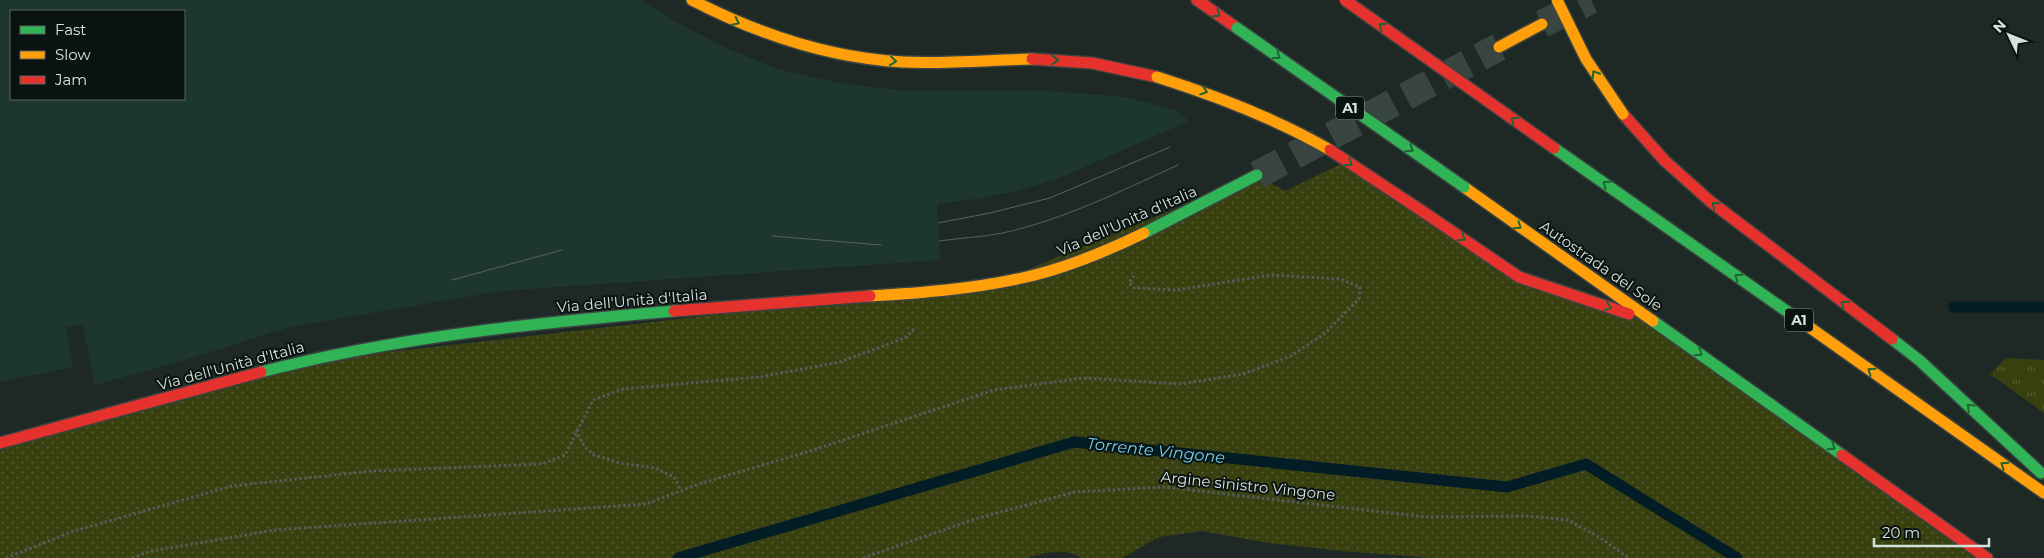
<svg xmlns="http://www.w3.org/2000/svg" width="2044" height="558" viewBox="0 0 2044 558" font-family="Montserrat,sans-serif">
  <defs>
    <pattern id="grass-dots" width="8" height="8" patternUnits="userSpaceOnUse" patternTransform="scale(1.25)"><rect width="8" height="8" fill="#394010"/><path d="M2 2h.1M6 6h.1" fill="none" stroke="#555b32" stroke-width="1.8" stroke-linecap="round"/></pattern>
    <pattern id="park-tufts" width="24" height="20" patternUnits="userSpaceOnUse" patternTransform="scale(1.25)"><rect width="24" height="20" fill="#394010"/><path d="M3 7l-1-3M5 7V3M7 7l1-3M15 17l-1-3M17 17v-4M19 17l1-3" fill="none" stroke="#555b32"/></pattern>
  </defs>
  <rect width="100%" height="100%" fill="#1e2926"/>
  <path fill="#1d372f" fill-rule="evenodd" d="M0,0H641L676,22L724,47L777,69L840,83L896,90H1036L1125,97L1175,110L1189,121L1060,178L1017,191L982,198L937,204L940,260L502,291L293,326L188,359L95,385L83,325L66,327L73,367L0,382ZM11,11H184V99H11Z"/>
  <path fill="url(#grass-dots)" d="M1347,161L1519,277L1660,325L1987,558H1435L1342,551L1269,543L1202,531L1159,537L1122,558H1081C1067,547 1042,553 1027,558H0V443L302,362L995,283L1257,175L1285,191Z"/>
  <polygon fill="url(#park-tufts)" points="2006,358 2044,360 2044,413 1990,374"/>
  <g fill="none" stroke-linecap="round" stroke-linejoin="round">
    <g stroke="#031d27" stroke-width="11">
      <polyline points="1954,307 2044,307"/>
      <polyline points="678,558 1074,442 1507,487 1586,464 1737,558"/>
    </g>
    <g stroke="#394541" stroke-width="28" stroke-dasharray="28 14" stroke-linecap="butt">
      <polyline points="1542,24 1591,0"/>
      <polyline points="1257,175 1499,47"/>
    </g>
    <defs>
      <g id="fast">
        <polyline points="1554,148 1795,317"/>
        <polyline points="1144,233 1257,175"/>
        <polyline points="1653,321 1842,455"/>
        <polyline points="1892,339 1919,360 2041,473"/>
        <path d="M261,372C396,337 535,323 674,311"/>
      </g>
      <g id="slow">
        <path d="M692,0C758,34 828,58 903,62C946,64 989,60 1032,59"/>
        <polyline points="1499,47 1542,24"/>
        <polyline points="1464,187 1653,321"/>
        <path d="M870,296C921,293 972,289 1022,278C1064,269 1105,252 1144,233"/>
        <polyline points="1795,317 2044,493"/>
      </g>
      <g id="jam">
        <polyline points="1197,0 1237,28"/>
        <polyline points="1032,59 1092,63 1157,77"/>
        <polyline points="1623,114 1665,161 1711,202 1892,339"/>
        <polyline points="1422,211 1519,277 1629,314"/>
        <polyline points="674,311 870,296"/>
        <polyline points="0,443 261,372"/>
        <polyline points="1842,455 1987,558"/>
      </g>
    </defs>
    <use href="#fast" stroke="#3a4340" stroke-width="14"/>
    <use href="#slow" stroke="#3a4340" stroke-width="14"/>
    <use href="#jam" stroke="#3a4340" stroke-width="14"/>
    <g stroke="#545c59" stroke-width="3" stroke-dasharray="2.5 2.5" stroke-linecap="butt">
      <polyline points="576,430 584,446 594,455 620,463 655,468 674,477 681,491"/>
      <polyline points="6,558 74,531 232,486 372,471 542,464 565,455 593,400 623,389 760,377 840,362 905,338 915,328"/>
      <polyline points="132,558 151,551 275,530 646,504 699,484 810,451 994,390 1084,378 1181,384 1243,374 1291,356 1324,334 1359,299 1360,287 1340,279 1271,275 1177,290 1134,288 1129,283 1134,276"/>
      <polyline points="863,558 975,519 1075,492 1165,487 1426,517 1527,516 1568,520 1599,537 1629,558"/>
    </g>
    <use href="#fast" stroke="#30b455" stroke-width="11"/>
    <use href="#slow" stroke="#ff9f0a" stroke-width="11"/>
    <use href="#jam" stroke="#e5322d" stroke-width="11"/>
    <g stroke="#59605d" stroke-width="1">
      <polyline points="938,223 990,213 1050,198 1170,147"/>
      <polyline points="772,236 881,245"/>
      <path d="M939,241C960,238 983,237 1003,233C1065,219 1121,191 1178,165"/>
      <polyline points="452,280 562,250"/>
    </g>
    <defs>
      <polyline id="fast-bridge" points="1237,28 1464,187"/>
      <g id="slow-bridge">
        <polyline points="1557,0 1586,59 1623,114"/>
        <path d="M1157,77C1217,96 1275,118 1330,150"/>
      </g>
      <g id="jam-bridge">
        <polyline points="1345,0 1554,148"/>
        <polyline points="1330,150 1422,211"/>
      </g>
    </defs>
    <use href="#fast-bridge" stroke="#3a4340" stroke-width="14" stroke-linecap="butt"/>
    <use href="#slow-bridge" stroke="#3a4340" stroke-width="14" stroke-linecap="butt"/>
    <use href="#jam-bridge" stroke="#3a4340" stroke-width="14" stroke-linecap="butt"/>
    <use href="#fast-bridge" stroke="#30b455" stroke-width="11"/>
    <use href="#slow-bridge" stroke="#ff9f0a" stroke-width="11"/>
    <use href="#jam-bridge" stroke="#e5322d" stroke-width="11"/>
  </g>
  <defs><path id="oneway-chevron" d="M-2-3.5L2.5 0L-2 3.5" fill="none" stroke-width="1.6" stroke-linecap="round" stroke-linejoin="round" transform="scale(1.25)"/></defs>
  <g stroke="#1e6432">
    <use href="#oneway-chevron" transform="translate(1217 14) rotate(35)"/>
    <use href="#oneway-chevron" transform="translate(736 22) rotate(26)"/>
    <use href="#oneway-chevron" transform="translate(1382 26) rotate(-145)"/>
    <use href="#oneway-chevron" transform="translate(1277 56) rotate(35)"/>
    <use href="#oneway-chevron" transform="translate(1055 60) rotate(2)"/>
    <use href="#oneway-chevron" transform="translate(893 61) rotate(6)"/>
    <use href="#oneway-chevron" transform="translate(1595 74) rotate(-122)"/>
    <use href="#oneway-chevron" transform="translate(1204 91) rotate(18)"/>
    <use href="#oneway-chevron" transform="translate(1514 120) rotate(-145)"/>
    <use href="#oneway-chevron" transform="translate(1410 149) rotate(35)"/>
    <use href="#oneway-chevron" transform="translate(1349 163) rotate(34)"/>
    <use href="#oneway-chevron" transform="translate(1606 184) rotate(-145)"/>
    <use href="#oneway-chevron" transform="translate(1715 205) rotate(-141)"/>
    <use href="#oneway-chevron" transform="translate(1518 226) rotate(35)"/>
    <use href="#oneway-chevron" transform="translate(1462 238) rotate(34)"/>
    <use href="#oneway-chevron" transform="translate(1738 277) rotate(-145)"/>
    <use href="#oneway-chevron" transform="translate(1844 304) rotate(-143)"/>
    <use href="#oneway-chevron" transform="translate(1608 307) rotate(19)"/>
    <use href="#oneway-chevron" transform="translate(1699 353) rotate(35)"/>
    <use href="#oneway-chevron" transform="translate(1871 371) rotate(-145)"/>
    <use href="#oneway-chevron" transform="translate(1970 407) rotate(-137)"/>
    <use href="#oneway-chevron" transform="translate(1832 447) rotate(35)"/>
    <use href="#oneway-chevron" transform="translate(2004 465) rotate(-145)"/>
  </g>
  <g text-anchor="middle" stroke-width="4" stroke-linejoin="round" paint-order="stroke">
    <g fill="#0b1310" stroke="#98a39f" stroke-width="1">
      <rect x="1336" y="96.5" width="28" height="23" rx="4"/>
      <rect x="1785" y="308.5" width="28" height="23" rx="4"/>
    </g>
    <g font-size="14" font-weight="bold" fill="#d5e1dc">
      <text x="1350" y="113">A1</text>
      <text x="1799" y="325">A1</text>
    </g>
    <g font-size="15" fill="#d5e1dc" stroke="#0b1310">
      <text transform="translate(1127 221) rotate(-24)" y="5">Via dell'Unità d'Italia</text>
      <text transform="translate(1601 266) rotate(35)" y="5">Autostrada del Sole</text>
      <text transform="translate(632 301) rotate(-5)" y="5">Via dell'Unità d'Italia</text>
      <text transform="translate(231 366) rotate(-15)" y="5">Via dell'Unità d'Italia</text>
      <text transform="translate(1248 486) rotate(6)" y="5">Argine sinistro Vingone</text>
    </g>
    <g font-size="16" font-style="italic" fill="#6cd0f5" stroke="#0b1310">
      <text transform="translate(1156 450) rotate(6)" y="6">Torrente Vingone</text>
    </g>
  </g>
  <rect x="10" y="10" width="175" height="90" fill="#0b1310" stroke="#5c6562"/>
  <rect x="20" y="26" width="25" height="8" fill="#30b455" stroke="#5c6562"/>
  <text x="55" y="35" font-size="15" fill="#d5e1dc">Fast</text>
  <rect x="20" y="51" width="25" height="8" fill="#ff9f0a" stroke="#5c6562"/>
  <text x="55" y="60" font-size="15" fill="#d5e1dc">Slow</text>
  <rect x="20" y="76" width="25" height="8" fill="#e5322d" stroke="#5c6562"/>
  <text x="55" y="85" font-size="15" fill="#d5e1dc">Jam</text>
  <g transform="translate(2009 35) rotate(313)" stroke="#0b1310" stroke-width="4" paint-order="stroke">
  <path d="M0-4L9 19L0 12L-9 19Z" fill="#d5e1dc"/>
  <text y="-8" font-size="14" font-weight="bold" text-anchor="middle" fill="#d5e1dc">N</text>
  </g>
  <path d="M1874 538v8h115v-8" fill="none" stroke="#d5e1dc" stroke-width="2.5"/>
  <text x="1882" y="538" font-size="15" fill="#d5e1dc" stroke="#0b1310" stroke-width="4" paint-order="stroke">20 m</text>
</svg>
